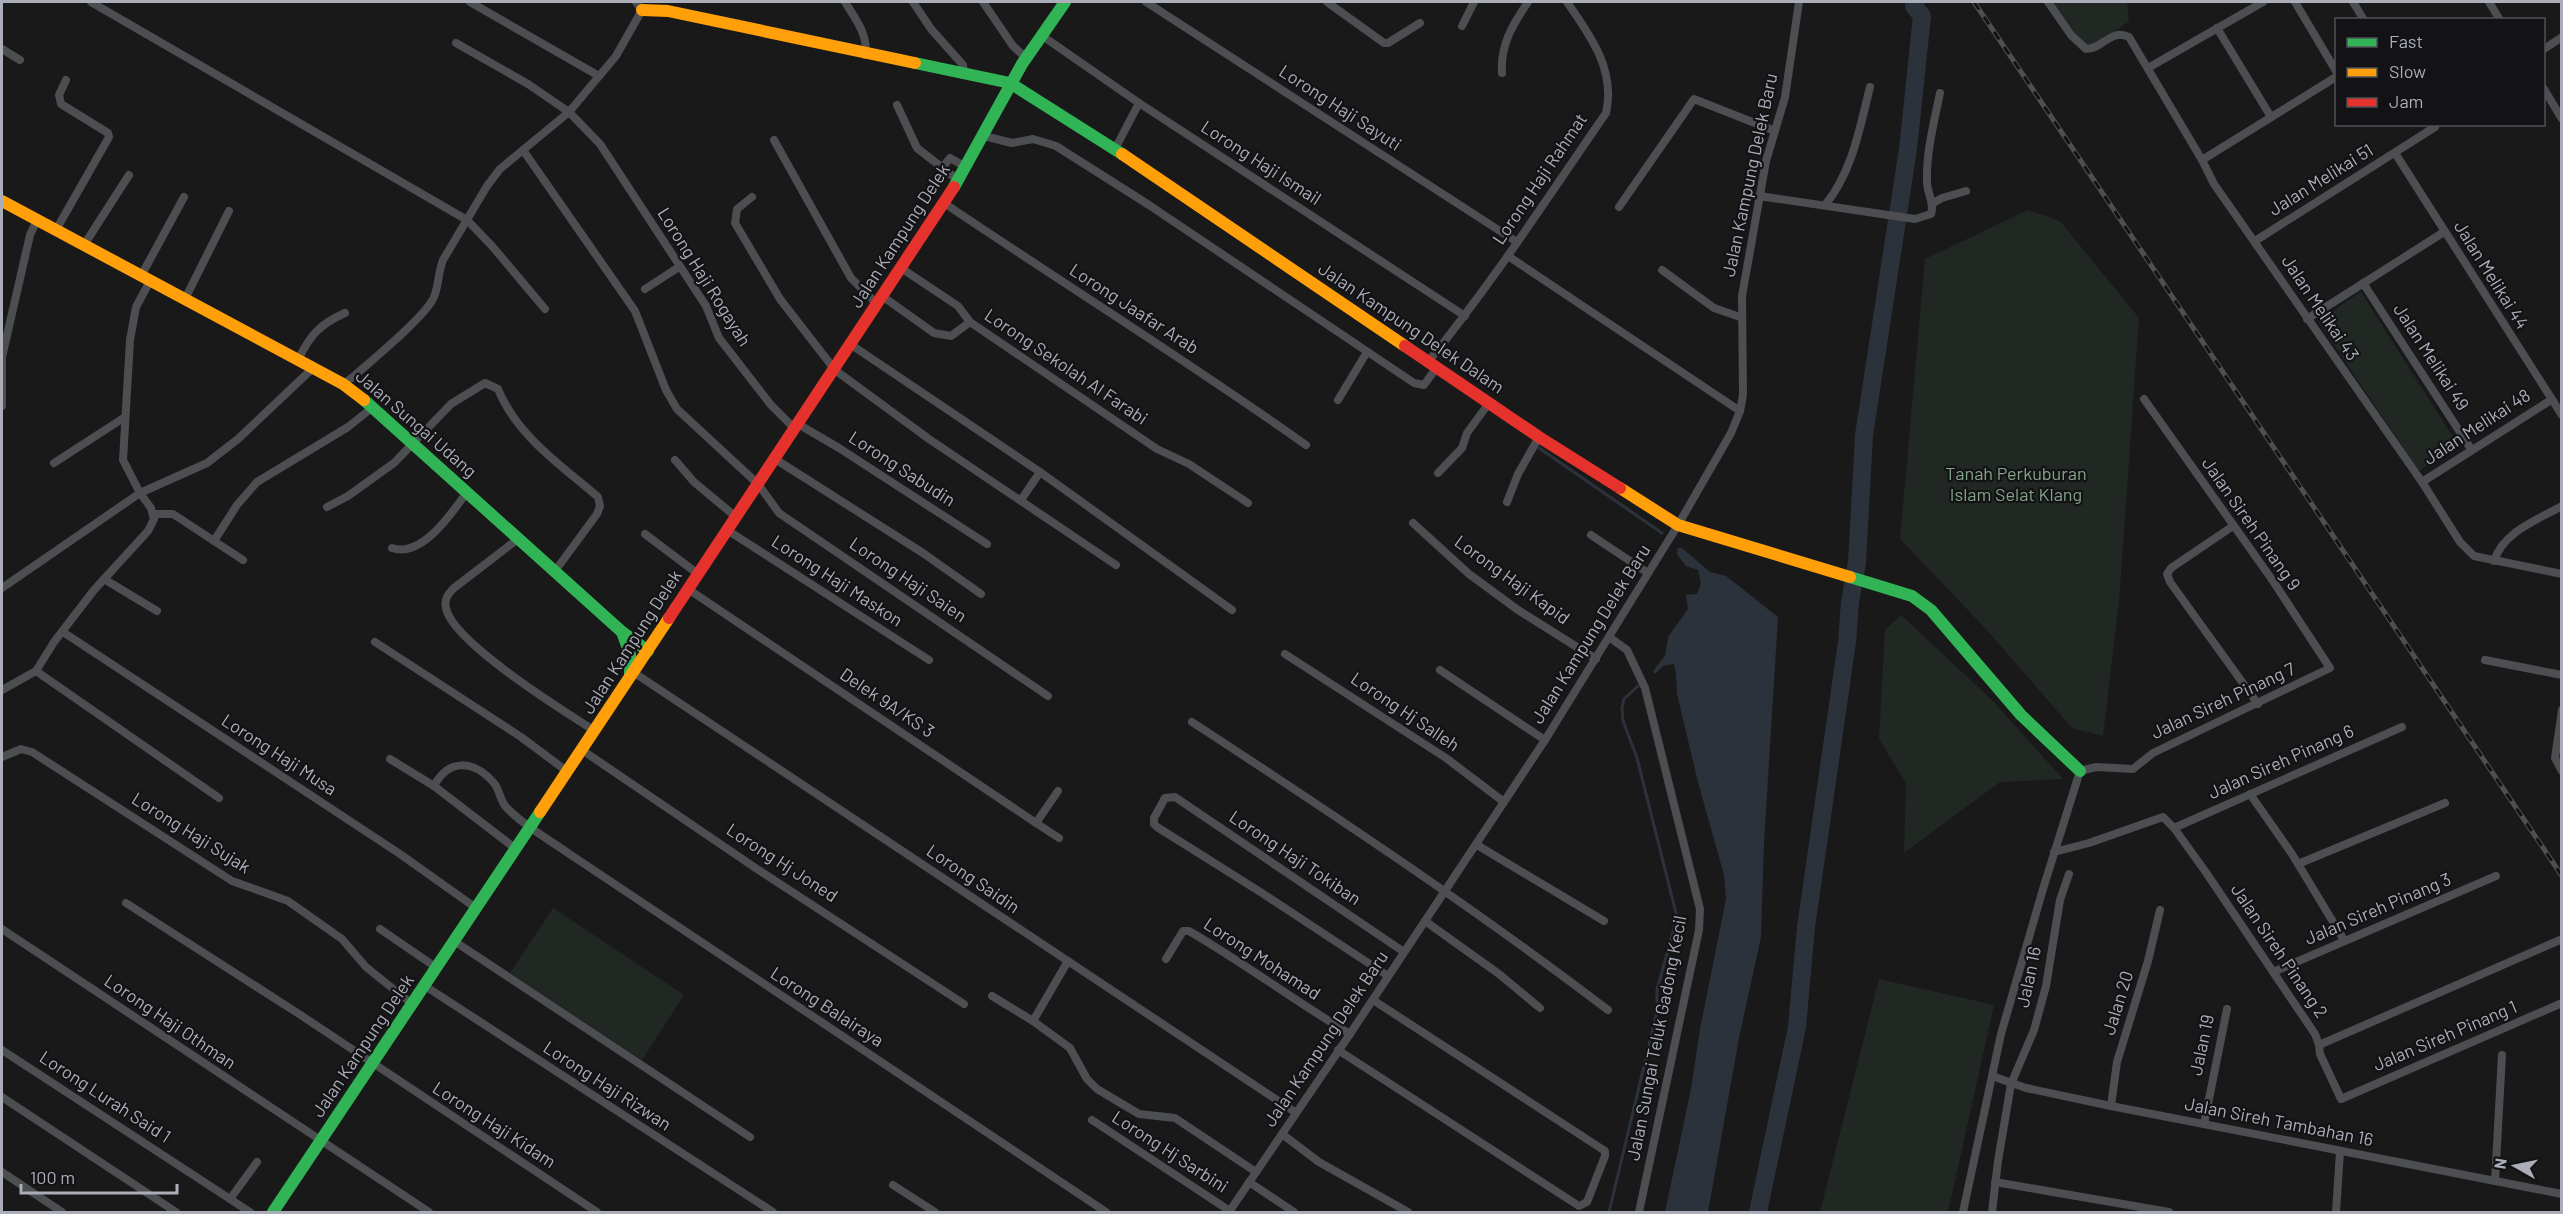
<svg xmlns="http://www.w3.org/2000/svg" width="2563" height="1214" viewBox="0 0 2563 1214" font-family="Barlow,sans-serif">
  <rect width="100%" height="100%" fill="#191919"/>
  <g fill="#212823">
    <polygon points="2052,2 2127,2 2129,21 2102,41 2089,45 2080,40"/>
    <polygon points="2028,210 2060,221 2139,318 2119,601 2103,736 2072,728 1986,629 1900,539 1925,259"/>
    <polygon points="2361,292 2458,445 2419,471 2318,321"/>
    <polygon points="1901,615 1992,700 2063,779 2000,782 1904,853 1906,783 1879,739 1885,630"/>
    <polygon points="553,908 684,995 642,1060 510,973"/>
    <polygon points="1879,979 1994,1005 1948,1212 1820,1212"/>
  </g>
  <polygon fill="#2c323b" points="1678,548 1682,548 1710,572 1726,576 1778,617 1764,842 1761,937 1739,1038 1708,1212 1665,1212 1691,1089 1700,1029 1726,899 1724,875 1698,782 1677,694 1676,674 1674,664 1663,666 1655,674 1653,671 1665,656 1668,637 1688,609 1686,595 1697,594 1701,584 1698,570 1686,566 1677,554"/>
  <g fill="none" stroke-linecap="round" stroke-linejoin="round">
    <g stroke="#2c323b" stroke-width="3">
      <polyline points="1539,448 1662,533"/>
      <polyline points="1609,1212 1657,1012 1657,990 1677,917 1637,758 1623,721 1622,708 1624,699 1638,686"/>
    </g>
    <polyline stroke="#2c323b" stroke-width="18" points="1758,1212 1797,1027 1806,927 1847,642 1850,602 1857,563 1864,435 1908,149 1922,16 1914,6 1915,2"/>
    <g stroke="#4d4e52" stroke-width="8">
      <polyline points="91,2 467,220 492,246 545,309"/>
      <polyline points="470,2 599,76"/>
      <path d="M845,2C854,17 869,35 865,55"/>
      <polyline points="913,2 931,29 963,65 964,75"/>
      <polyline points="983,2 1013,46 1026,58"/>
      <polyline points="1146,2 1517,242"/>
      <polyline points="1327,2 1384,43 1388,43 1420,23"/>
      <path d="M2048,2L2071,35L2086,49C2103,49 2111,28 2129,37L2202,160L2214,184L2422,482L2460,542L2474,556L2562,574"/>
      <polyline points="2295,2 2336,71"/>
      <polyline points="2353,2 2364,20"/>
      <polyline points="2489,2 2500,20"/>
      <polyline points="1462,26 1474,2"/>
      <polyline points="2217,28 2271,117"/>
      <polyline points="1041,35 1139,103 1465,316"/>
      <polyline points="456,43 528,84 569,112 600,144 706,306 719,338 771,405 794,428"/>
      <polyline points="2,49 20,60"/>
      <polyline points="2544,49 2562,37"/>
      <polyline points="2148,68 2263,2"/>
      <path d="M1502,73C1500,45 1513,24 1528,2"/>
      <polyline points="2544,89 2562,119"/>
      <polyline points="897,105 917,148 958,180"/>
      <polyline points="984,136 1012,143 1033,139 1056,146 1149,205 1414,383 1424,385 1437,367"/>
      <polyline points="774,140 851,278 877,304"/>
      <polyline points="1115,149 1139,103"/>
      <polyline points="523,150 635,311 666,390 677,409 758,484 779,513 1048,696"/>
      <polyline points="2395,153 2562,415"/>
      <polyline points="2202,160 2336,77"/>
      <polyline points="942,168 950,158 966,167"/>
      <path d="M1759,196L1915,219L1931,214C1935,202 1927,194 1927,182C1926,153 1934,122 1940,93"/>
      <polyline points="752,197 737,209 735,223 780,299 835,370 929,439 1116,565"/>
      <path d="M944,203C1064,284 1188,361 1306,445"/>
      <polyline points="1933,203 1942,198 1966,191"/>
      <path d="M1825,205C1852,173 1860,127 1870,87"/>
      <polyline points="1619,207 1694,99 1775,131"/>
      <polyline points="56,230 109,137 108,133 61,104 59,95 66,80"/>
      <polyline points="2255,241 2435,127"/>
      <polyline points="84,245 129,175"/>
      <polyline points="1508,256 1740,411"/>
      <polyline points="901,268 958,306 970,322 1157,449 1189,464 1248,503"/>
      <polyline points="1662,270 1714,308 1740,317"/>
      <polyline points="141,276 184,197"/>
      <polyline points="2363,283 2471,449"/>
      <polyline points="645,289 679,267"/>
      <polyline points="882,296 934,333 951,336 970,322"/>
      <polyline points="185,299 229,211"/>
      <polyline points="2307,319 2444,232"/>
      <polyline points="850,344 1040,472 1232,610"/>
      <path d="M298,360C310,335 320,324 345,313"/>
      <path d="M1428,362C1493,282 1548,197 1606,113C1616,70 1590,35 1567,2"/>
      <path d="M343,384L353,377C371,361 426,316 434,297C439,285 438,272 443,260L487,186L500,169L569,112L616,56L642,10L636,2"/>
      <polyline points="1338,400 1367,352"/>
      <polyline points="2,406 2,357 30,235 37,220"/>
      <polyline points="798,424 839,448 987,544"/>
      <polyline points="775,459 923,553 981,594"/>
      <polyline points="675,460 694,482 736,517"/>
      <polyline points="54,463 125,417"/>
      <polyline points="1438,473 1462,448 1467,433 1489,403"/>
      <polyline points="2422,482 2551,400"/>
      <polyline points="1021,500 1040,472"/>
      <polyline points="1507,502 1518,474 1539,437"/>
      <path d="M327,507L348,496L394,463L451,404L485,383L498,389C517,436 561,465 598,497L600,506L597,514L555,571"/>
      <polyline points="153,514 173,514 243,560"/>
      <polyline points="1413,523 1469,574 1518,610 1596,659"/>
      <polyline points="2233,526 2171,568 2167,574 2170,582 2258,704"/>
      <polyline points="727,530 929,660"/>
      <polyline points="645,534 698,574"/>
      <polyline points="1591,535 1648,573"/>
      <path d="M519,538L454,588C448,594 444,599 446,608C452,642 564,711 595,731"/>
      <polyline points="214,541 237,505 257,482 348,427 373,407"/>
      <path d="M392,548C422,558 452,513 467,492"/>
      <path d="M2494,561C2503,532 2537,520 2562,506"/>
      <polyline points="104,579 157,611"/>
      <polyline points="2,588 140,493 207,463 238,439 313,368"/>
      <polyline points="688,589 1036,823 1058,791"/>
      <polyline points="63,632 400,854 476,908"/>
      <polyline points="1609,637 1627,650 1645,688 1700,909 1699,930 1639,1212"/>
      <polyline points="375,642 521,737 568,772"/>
      <polyline points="1285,654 1446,758 1504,802"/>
      <polyline points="2485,660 2562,675"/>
      <polyline points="1440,670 1545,740"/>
      <polyline points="36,671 219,798"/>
      <polyline points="633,672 1295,1112"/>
      <polyline points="2,690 36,671 54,642 94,590 148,531 154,519 151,508 140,493 123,460 130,340 136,307 150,281"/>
      <polyline points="2562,710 2555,758 2562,771"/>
      <path d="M1192,722C1333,814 1474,908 1608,1010"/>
      <polyline points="582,750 757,869 964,1004"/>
      <polyline points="2,757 21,749 32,752 232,881 288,901 342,939 366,967 412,1004"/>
      <polyline points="390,759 434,786"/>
      <polyline points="2250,794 2292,854 2344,940"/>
      <polyline points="1036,823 1059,838"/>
      <polyline points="2174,828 2402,727"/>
      <polyline points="1477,845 1604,921"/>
      <path d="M516,849L434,786C449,758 474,760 494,783C500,790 500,802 507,808C524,826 550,840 571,855L1106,1212"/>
      <polyline points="2054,852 2089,843 2163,817 2174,828 2205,871 2315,1034 2319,1045 2560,940 2562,941"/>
      <polyline points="2298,864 2445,803"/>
      <polyline points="126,903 299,1014 597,1212"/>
      <polyline points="1425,921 1499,974 1540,1008"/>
      <polyline points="2,929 429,1212"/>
      <polyline points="380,929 437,968"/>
      <polyline points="454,941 750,1137"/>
      <path d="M1166,959L1183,931H1189C1244,963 1295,1001 1350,1034"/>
      <polyline points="2273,972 2496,876"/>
      <polyline points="1388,976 1262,893 1157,827 1154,824 1154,818 1165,798 1175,797 1404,952"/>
      <polyline points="425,986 773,1212"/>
      <polyline points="992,996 1033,1021 1070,1048 1087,1079 1097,1089 1139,1114 1175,1118 1256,1172"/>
      <polyline points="1033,1021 1068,961"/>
      <polyline points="2319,1045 2320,1054 2341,1099 2562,1003"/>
      <polyline points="2,1050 250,1212"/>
      <polyline points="1338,1050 1579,1206 1587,1202 1605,1156 1605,1151 1373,1000"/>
      <polyline points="1992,1076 2026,1088 2111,1106 2562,1194"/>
      <polyline points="2,1097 176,1212"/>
      <polyline points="2111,1106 2117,1062 2148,961 2160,910"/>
      <polyline points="1092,1120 1230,1211"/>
      <polyline points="2204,1124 2227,1009"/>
      <polyline points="1282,1134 1319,1162 1408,1212"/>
      <polyline points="2,1172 62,1212"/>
      <polyline points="2495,1181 2502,1055"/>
      <polyline points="1249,1182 1294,1212"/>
      <polyline points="1995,1182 2169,1212"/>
      <polyline points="893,1185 935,1212"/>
      <polyline points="230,1199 257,1162"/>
      <polyline points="1229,1212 1350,1034 1545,740 1678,525 1731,433 1740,411 1743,395 1742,296 1766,161 1785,97 1799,2"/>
      <polyline points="1963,1212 2001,1034 2043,889 2080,771 2096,767 2133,769 2153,753 2330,668 2273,581 2144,399"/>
      <polyline points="1992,1212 1998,1161 2011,1084 2034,1030 2046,986 2060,900 2069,874"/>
      <polyline points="2336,1212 2340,1152"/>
    </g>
    <g stroke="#30b455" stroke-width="12">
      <polyline points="915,63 1010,83 1122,154"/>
      <polyline points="954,187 1022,64 1065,2"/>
      <polyline points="364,400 621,631 648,651"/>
      <polyline points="1850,577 1912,596 1931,610 2021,715 2080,771"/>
      <polyline points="622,632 630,654 630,676"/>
      <polyline points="273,1212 540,812"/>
    </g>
    <g stroke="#ff9f0a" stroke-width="12">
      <polyline points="642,10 668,11 915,63"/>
      <polyline points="1122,154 1405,346"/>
      <polyline points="2,201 343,384 364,400"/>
      <polyline points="1620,488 1678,525 1850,577"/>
      <polyline points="540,812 669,618"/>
    </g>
    <g stroke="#e5322d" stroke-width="12">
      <polyline points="1405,346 1539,437 1620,488"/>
      <polyline points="669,618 954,187"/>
    </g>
    <defs>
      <polyline id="rail" points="1974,2 2562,876"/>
    </defs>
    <use href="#rail" stroke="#4e4f52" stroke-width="5"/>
    <use href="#rail" stroke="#131315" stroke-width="3" stroke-dasharray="9" stroke-linecap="butt"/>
  </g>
  <g text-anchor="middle" stroke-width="4.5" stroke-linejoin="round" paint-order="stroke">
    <g font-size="18" fill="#abaeb9" stroke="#131315">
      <text transform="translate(1340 108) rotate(33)" y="6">Lorong Haji Sayuti</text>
      <text transform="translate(1261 163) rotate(33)" y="6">Lorong Haji Ismail</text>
      <text transform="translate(1750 175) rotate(-78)" y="6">Jalan Kampung Delek Baru</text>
      <text transform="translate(1540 179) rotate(-56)" y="6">Lorong Haji Rahmat</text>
      <text transform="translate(2321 180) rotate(-32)" y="6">Jalan Melikai 51</text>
      <text transform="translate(900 236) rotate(-57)" y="6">Jalan Kampung Delek</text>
      <text transform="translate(2491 275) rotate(58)" y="6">Jalan Melikai 44</text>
      <text transform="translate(704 277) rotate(58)" y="6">Lorong Haji Rogayah</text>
      <text transform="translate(2320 308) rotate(56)" y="6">Jalan Melikai 43</text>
      <text transform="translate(1134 309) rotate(33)" y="6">Lorong Jaafar Arab</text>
      <text transform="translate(1411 328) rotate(34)" y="6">Jalan Kampung Delek Dalam</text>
      <text transform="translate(2431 357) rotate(57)" y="6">Jalan Melikai 49</text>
      <text transform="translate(1066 367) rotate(34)" y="6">Lorong Sekolah Al Farabi</text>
      <text transform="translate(416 424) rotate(41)" y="6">Jalan Sungai Udang</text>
      <text transform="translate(2477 427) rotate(-33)" y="6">Jalan Melikai 48</text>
      <text transform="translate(902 469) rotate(33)" y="6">Lorong Sabudin</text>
      <text transform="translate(2251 524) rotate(55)" y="6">Jalan Sireh Pinang 9</text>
      <text transform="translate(908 580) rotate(34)" y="6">Lorong Haji Saien</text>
      <text transform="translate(1512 580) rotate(36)" y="6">Lorong Haji Kapid</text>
      <text transform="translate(837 581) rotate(33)" y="6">Lorong Haji Maskon</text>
      <text transform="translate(1591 634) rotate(-58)" y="6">Jalan Kampung Delek Baru</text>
      <text transform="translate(632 642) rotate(-57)" y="6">Jalan Kampung Delek</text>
      <text transform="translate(2223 701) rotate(-25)" y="6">Jalan Sireh Pinang 7</text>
      <text transform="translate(887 703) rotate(34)" y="6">Delek 9A/KS 3</text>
      <text transform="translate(1405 712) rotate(34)" y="6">Lorong Hj Salleh</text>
      <text transform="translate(279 755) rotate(33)" y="6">Lorong Haji Musa</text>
      <text transform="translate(2281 762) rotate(-24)" y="6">Jalan Sireh Pinang 6</text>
      <text transform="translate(191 833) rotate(32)" y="6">Lorong Haji Sujak</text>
      <text transform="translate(1295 858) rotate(34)" y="6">Lorong Haji Tokiban</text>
      <text transform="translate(782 863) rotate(33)" y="6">Lorong Hj Joned</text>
      <text transform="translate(973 879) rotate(34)" y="6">Lorong Saidin</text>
      <text transform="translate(2378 909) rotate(-23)" y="6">Jalan Sireh Pinang 3</text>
      <text transform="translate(2279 951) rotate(56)" y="6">Jalan Sireh Pinang 2</text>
      <text transform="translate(1262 959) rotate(33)" y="6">Lorong Mohamad</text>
      <text transform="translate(2029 977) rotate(-78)" y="6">Jalan 16</text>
      <text transform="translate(2118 1003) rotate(-73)" y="6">Jalan 20</text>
      <text transform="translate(827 1007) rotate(33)" y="6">Lorong Balairaya</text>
      <text transform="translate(170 1022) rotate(34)" y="6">Lorong Haji Othman</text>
      <text transform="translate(2445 1036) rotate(-23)" y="6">Jalan Sireh Pinang 1</text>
      <text transform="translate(1657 1038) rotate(-79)" y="6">Jalan Sungai Teluk Gadong Kecil</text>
      <text transform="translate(1326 1039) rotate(-56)" y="6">Jalan Kampung Delek Baru</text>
      <text transform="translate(2202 1045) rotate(-78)" y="6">Jalan 19</text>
      <text transform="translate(363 1046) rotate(-56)" y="6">Jalan Kampung Delek</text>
      <text transform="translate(607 1086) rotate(33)" y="6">Lorong Haji Rizwan</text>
      <text transform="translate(105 1097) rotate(33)" y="6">Lorong Lurah Said 1</text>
      <text transform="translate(2279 1122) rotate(11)" y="6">Jalan Sireh Tambahan 16</text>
      <text transform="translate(494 1125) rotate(33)" y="6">Lorong Haji Kidam</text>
      <text transform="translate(1170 1152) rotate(33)" y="6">Lorong Hj Sarbini</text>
    </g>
    <g font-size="18" fill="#83a388" stroke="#131315">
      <text x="2016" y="480">Tanah Perkuburan<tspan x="2016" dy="21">Islam Selat Klang</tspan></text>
    </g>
  </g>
  <rect width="2563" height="1214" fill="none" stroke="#abaeb9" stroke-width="6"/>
  <rect x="2335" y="18" width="210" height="108" fill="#131315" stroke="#505157" stroke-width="1.5"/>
  <rect x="2347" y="38" width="30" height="9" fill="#30b455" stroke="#505157" stroke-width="1.5"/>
  <text x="2389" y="48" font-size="18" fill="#abaeb9">Fast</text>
  <rect x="2347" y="68" width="30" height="9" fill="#ff9f0a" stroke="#505157" stroke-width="1.5"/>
  <text x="2389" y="78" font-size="18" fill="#abaeb9">Slow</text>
  <rect x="2347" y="98" width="30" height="9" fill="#e5322d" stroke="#505157" stroke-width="1.5"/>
  <text x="2389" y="108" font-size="18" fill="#abaeb9">Jam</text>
  <g transform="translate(2515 1166) rotate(279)" stroke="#131315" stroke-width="4.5" paint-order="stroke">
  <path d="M0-4.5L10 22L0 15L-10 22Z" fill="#abaeb9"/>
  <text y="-9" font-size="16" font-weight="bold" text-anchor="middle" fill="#abaeb9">N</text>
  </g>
  <path d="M21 1184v9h156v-9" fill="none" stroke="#abaeb9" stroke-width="3"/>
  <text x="30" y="1184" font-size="18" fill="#abaeb9" stroke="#131315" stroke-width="4.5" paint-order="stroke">100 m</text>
</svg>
